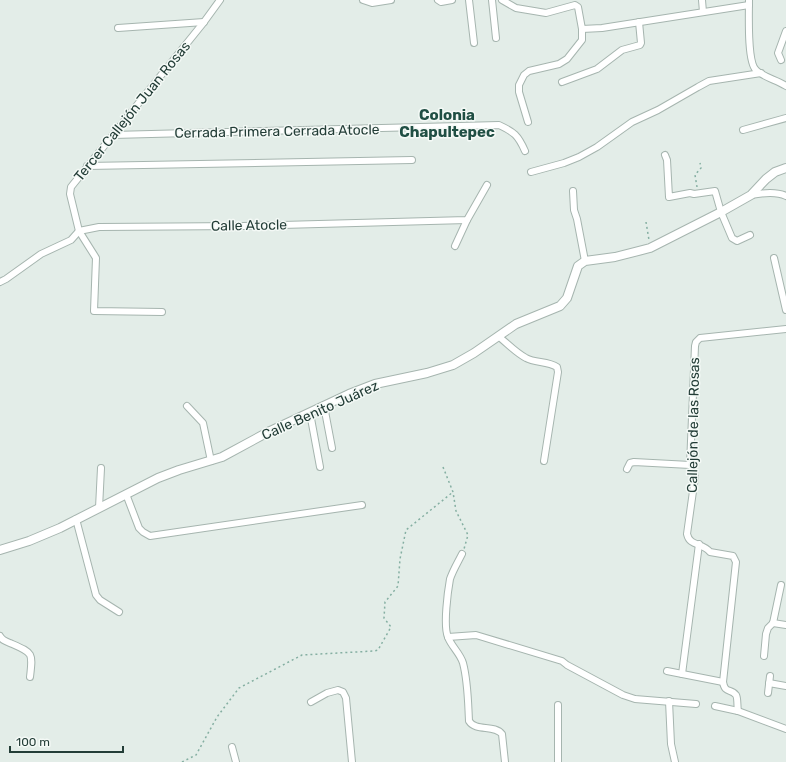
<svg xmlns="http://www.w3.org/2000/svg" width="786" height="762" viewBox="0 0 786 762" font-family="Rubik,sans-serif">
  <rect width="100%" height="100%" fill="#e3ede8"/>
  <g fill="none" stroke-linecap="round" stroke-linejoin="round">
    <defs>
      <g id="minor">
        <polyline points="363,0 372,3 391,0"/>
        <polyline points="438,0 441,2 452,0"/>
        <polyline points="469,0 474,43"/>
        <polyline points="492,0 496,38"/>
        <polyline points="502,0 516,8 546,13 575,5 578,7 582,29 602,28 749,5"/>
        <polyline points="702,0 703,12"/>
        <path d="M749,0C749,14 747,62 756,70C763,77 777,80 786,86"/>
        <polyline points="118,28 204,22"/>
        <polyline points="781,60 778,53 786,31"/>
        <polyline points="562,82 597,69 622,50 640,45 641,43 639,22"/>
        <polyline points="528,122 519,92 519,85 524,75 529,71 559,64 567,59 582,40 582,29"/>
        <polyline points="743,130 786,118"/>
        <path d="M113,135L499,125C514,132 518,135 525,151"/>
        <polyline points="665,155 667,160 669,197 690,193 694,194 715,191 721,212 732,238 737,241 750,235"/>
        <polyline points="87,166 412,160"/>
        <polyline points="531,172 564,163 579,157 597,147 632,122 658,110 698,87 709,81 761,73"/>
        <polyline points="573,191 574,210 577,219 585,261"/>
        <path d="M751,195C762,193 776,191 786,196"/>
        <polyline points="455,246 467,220"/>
        <polyline points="774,258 786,310"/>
        <polyline points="0,282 6,279 41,254 71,240 79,231 99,227 242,226 467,220 487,185"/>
        <polyline points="162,312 94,311 96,258 79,231 70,194 71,187 204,22 220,0"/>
        <path d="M498,336C507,343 516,353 526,358C535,363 548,361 557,367L558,372L544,461"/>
        <polyline points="187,406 203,423 211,461"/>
        <polyline points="324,406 332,448"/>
        <polyline points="310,413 320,467"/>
        <polyline points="627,469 630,463 634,462 690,465"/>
        <polyline points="126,494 139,528 143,532 150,536 362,505"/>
        <polyline points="99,508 101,468"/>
        <polyline points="76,519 96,595 100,600 119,612"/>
        <path d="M462,554C458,562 453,570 450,579C448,590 443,626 448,637C451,646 460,653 463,663C468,682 468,702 469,721C476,732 494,724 502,734L505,762"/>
        <polyline points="773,623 781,585"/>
        <polyline points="773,623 786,625"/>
        <path d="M0,636C2,640 5,641 10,643C33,653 33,652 30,677"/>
        <polyline points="448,637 476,635 562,661 567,665 623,695 635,699 696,704"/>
        <polyline points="764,656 766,634 768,628 773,623"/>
        <polyline points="667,671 723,682"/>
        <polyline points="682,674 699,544"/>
        <polyline points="769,683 786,686"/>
        <polyline points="768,693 770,676"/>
        <polyline points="669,701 671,744 675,762"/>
        <polyline points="311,702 327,693 338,690 343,692 346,698 352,762"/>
        <polyline points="715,706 738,711 786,729"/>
        <path d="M738,711C737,707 738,698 736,695C731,688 725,694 723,682L736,562L733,556L710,552C702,542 690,547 687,534L695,477L694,471L690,465L695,346L696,342L700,338L786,329"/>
        <polyline points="232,747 236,762"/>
        <polyline points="558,762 558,705"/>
      </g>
      <polyline id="tertiary" points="0,550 29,541 60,528 158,478 179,470 222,457 270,431 349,394 375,384 427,373 453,365 474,353 516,324 560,306 567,298 578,266 585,261 615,257 650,248 721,212 751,195 766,179 775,172 786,168"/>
    </defs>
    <use href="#minor" stroke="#a6b5af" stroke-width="8"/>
    <use href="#tertiary" stroke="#a6b5af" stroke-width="10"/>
    <g stroke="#85afa2" stroke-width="1.5" stroke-dasharray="2 3" stroke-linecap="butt">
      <polyline points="697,187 695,175 701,168 700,163"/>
      <polyline points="646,222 649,240"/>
      <polyline points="443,467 453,492 456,511 468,535 464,549"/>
      <polyline points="182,762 196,755 217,717 239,688 302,655 374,651 378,650 391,627 384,618 385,602 398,586 400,559 406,530 453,492"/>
    </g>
    <use href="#minor" stroke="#fff" stroke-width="6"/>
    <use href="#tertiary" stroke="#fff" stroke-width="8"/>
  </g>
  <g text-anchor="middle" stroke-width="3" stroke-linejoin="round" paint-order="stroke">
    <g font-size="14" fill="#233d37" stroke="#f4f9f6">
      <text transform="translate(132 111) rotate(-51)" y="5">Tercer Callejón Juan Rosas</text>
      <text transform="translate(277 131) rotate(-1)" y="5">Cerrada Primera Cerrada Atocle</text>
      <text transform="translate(249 225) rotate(-1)" y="5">Calle Atocle</text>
      <text transform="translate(320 410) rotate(-24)" y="5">Calle Benito Juárez</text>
      <text transform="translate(693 425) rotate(-89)" y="5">Callejón de las Rosas</text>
    </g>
    <g font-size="15" font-weight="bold" fill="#204f44" stroke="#f4f9f6">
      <text x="447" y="120">Colonia<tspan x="447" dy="17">Chapultepec</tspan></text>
    </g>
  </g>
  <path d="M10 746v6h113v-6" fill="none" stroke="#233d37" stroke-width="2"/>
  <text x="16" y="746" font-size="12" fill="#233d37" stroke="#f4f9f6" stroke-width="3" paint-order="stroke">100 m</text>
</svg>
